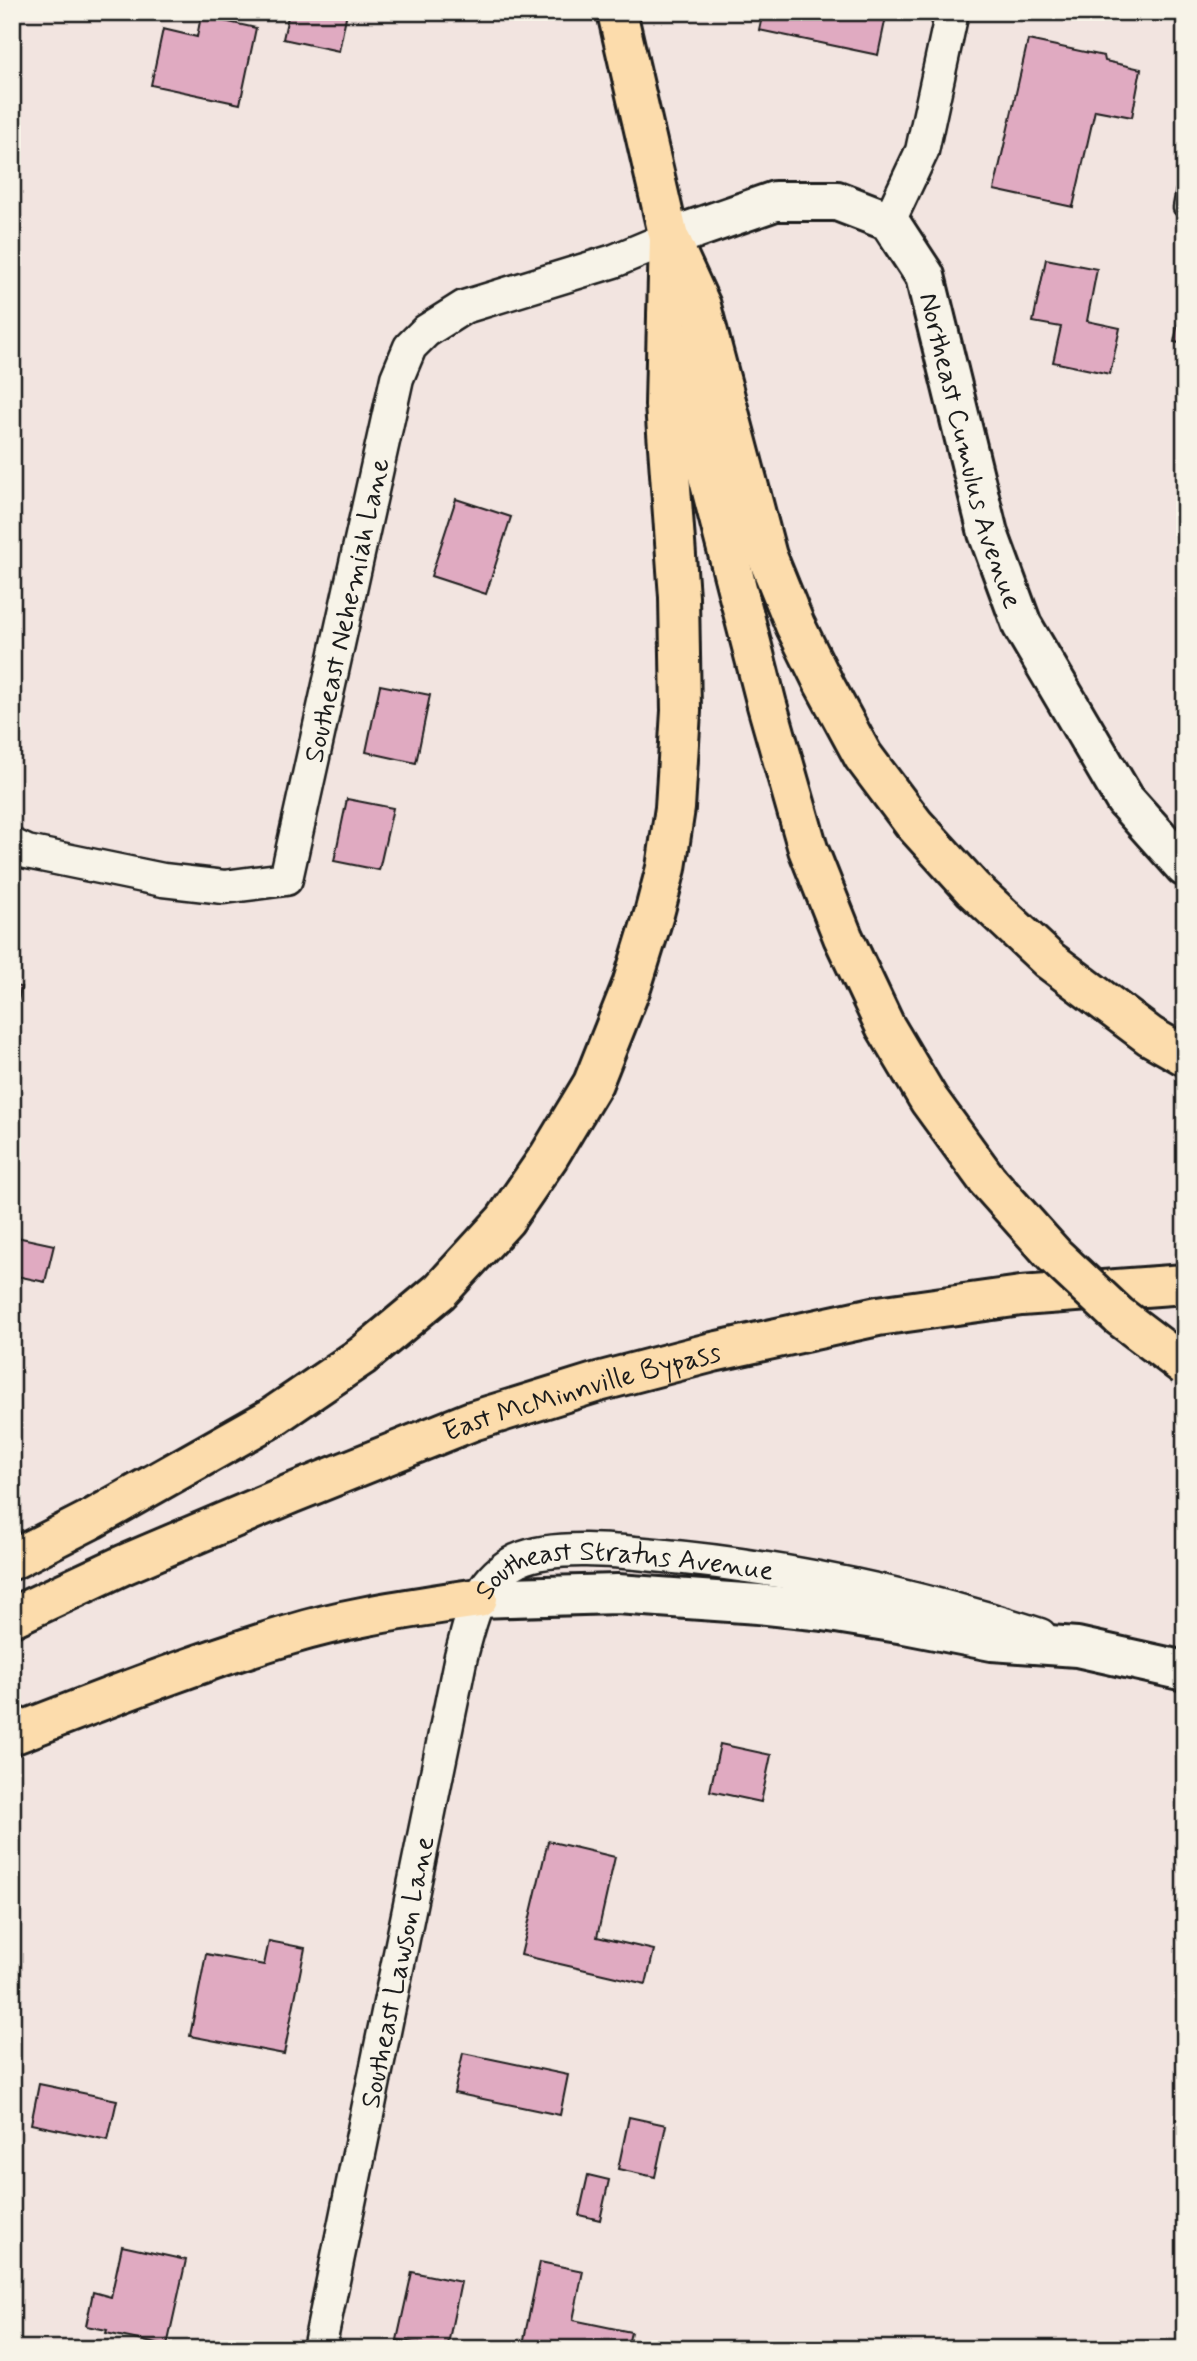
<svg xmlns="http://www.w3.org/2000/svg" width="1197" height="2361" viewBox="0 0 1197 2361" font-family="Mynerve,sans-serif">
  <rect width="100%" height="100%" fill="#f2e4e0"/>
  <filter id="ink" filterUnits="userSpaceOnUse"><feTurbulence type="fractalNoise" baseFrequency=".0143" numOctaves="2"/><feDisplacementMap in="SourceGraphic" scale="14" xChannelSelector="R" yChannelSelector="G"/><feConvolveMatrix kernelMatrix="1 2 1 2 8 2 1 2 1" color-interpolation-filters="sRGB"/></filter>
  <g filter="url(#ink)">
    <g fill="#e0aac1" stroke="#1c1c1c" stroke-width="2">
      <polygon points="289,12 347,12 339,51 283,39"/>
      <polygon points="763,12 887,12 878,55 759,30"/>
      <polygon points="201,16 256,28 240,104 151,85 163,29 197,37"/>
      <polygon points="1028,40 1104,56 1105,61 1141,69 1132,117 1095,110 1073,207 994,190"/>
      <polygon points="1046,259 1097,269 1087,321 1120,328 1110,374 1053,362 1061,327 1033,322"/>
      <polygon points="1184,295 1185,295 1185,344 1174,342"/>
      <polygon points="456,499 511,517 486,594 431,576"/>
      <polygon points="1185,617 1185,650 1178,648"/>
      <polygon points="380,685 430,695 416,763 366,752"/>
      <polygon points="347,799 393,808 379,870 334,861"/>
      <polygon points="12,986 21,987 12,1030"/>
      <polygon points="12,1236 54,1245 45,1282 12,1275"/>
      <polygon points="720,1744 771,1755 761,1802 710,1791"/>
      <polygon points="548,1841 615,1857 597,1937 654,1950 646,1984 521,1955"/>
      <polygon points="269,1941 305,1948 284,2054 190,2036 206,1954 264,1965"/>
      <polygon points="463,2053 568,2075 560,2115 454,2093"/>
      <polygon points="39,2084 117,2100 108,2140 31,2124"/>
      <polygon points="629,2117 666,2125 655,2177 618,2169"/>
      <polygon points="588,2175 609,2180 600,2220 579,2215"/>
      <polygon points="122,2246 186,2260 167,2346 106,2333 107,2330 86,2326 93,2292 111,2297"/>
      <polygon points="540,2262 583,2271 573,2320 631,2332 627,2349 522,2349"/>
      <polygon points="412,2272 461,2282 447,2349 397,2340"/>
    </g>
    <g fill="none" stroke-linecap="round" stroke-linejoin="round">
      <defs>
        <polyline id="lane" points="1185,191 1182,208 1185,209"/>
        <g id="street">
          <polyline points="889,221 922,151 952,12"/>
          <path id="s1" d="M12,845L27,852L163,880L224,887L286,879L397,378L410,347L426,331L464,307L614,261L669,238"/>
          <path id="s2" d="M319,2349L461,1656C472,1617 477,1580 518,1560C553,1544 618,1551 655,1555C786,1567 916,1595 1040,1635"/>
        </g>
        <g id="secondary">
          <path id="s3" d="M669,238L775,201H837L889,221L925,276L988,533L1022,625L1125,800L1185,867"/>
          <polyline points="478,1598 617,1594 758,1604 824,1611 905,1624 992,1641 1077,1647 1185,1671"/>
        </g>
        <polyline id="primary" points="617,12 669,238"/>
        <g id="highway">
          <polyline points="669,238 667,316 767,705 808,849 843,937 885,1026 929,1100 988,1181"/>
          <polyline points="672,243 701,306 767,556 795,625 824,684 863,756 914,824 973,889 1049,960 1150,1036 1185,1056"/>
          <polyline points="12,1560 92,1519 271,1418 362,1356 440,1291 505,1220 549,1156 593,1083 632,985 654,914 666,868 675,808 681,711 679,597 665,405 667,316"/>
          <path id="s4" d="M12,1617L123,1565L290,1494L472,1421L598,1382L713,1352L878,1316L1021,1296L1185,1284"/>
          <path d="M12,1735C103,1700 195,1663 289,1635C350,1616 415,1608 478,1598"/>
        </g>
      </defs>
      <use href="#lane" stroke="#1c1c1c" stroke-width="21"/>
      <use href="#street" stroke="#1c1c1c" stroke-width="37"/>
      <use href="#secondary" stroke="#1c1c1c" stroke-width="44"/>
      <use href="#primary" stroke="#1c1c1c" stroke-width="44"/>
      <use href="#highway" stroke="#1c1c1c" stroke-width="44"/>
      <use href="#lane" stroke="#f7f3e8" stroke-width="16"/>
      <use href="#street" stroke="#f7f3e8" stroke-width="32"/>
      <use href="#secondary" stroke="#f7f3e8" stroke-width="38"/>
      <use href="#primary" stroke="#fcdcac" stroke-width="38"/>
      <use href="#highway" stroke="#fcdcac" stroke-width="38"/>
      <defs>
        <polyline id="highway-bridge" points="988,1181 1054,1255 1119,1316 1185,1366"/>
      </defs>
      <use href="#highway-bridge" stroke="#1c1c1c" stroke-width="44" stroke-linecap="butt"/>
      <use href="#highway-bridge" stroke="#fcdcac" stroke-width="38"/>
    </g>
  </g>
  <g text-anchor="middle" stroke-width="5" stroke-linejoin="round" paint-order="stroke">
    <g font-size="28" fill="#1c1c1c" stroke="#f7f3e8">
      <text dy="10" stroke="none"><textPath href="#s3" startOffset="476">Northeast Cumulus Avenue</textPath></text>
      <text dy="10" stroke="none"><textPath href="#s1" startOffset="555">Southeast Nehemiah Lane</textPath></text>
      <text dy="10" stroke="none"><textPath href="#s4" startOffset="614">East McMinnville Bypass</textPath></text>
      <text dy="10" stroke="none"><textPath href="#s2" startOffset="926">Southeast Stratus Avenue</textPath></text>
      <text dy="10" stroke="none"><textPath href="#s2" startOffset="385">Southeast Lawson Lane</textPath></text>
    </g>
  </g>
  <rect width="1197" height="2361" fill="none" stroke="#f7f3e8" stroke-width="42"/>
  <rect x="21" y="21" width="1155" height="2319" fill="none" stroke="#1c1c1c" stroke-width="2.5" filter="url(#ink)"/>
</svg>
